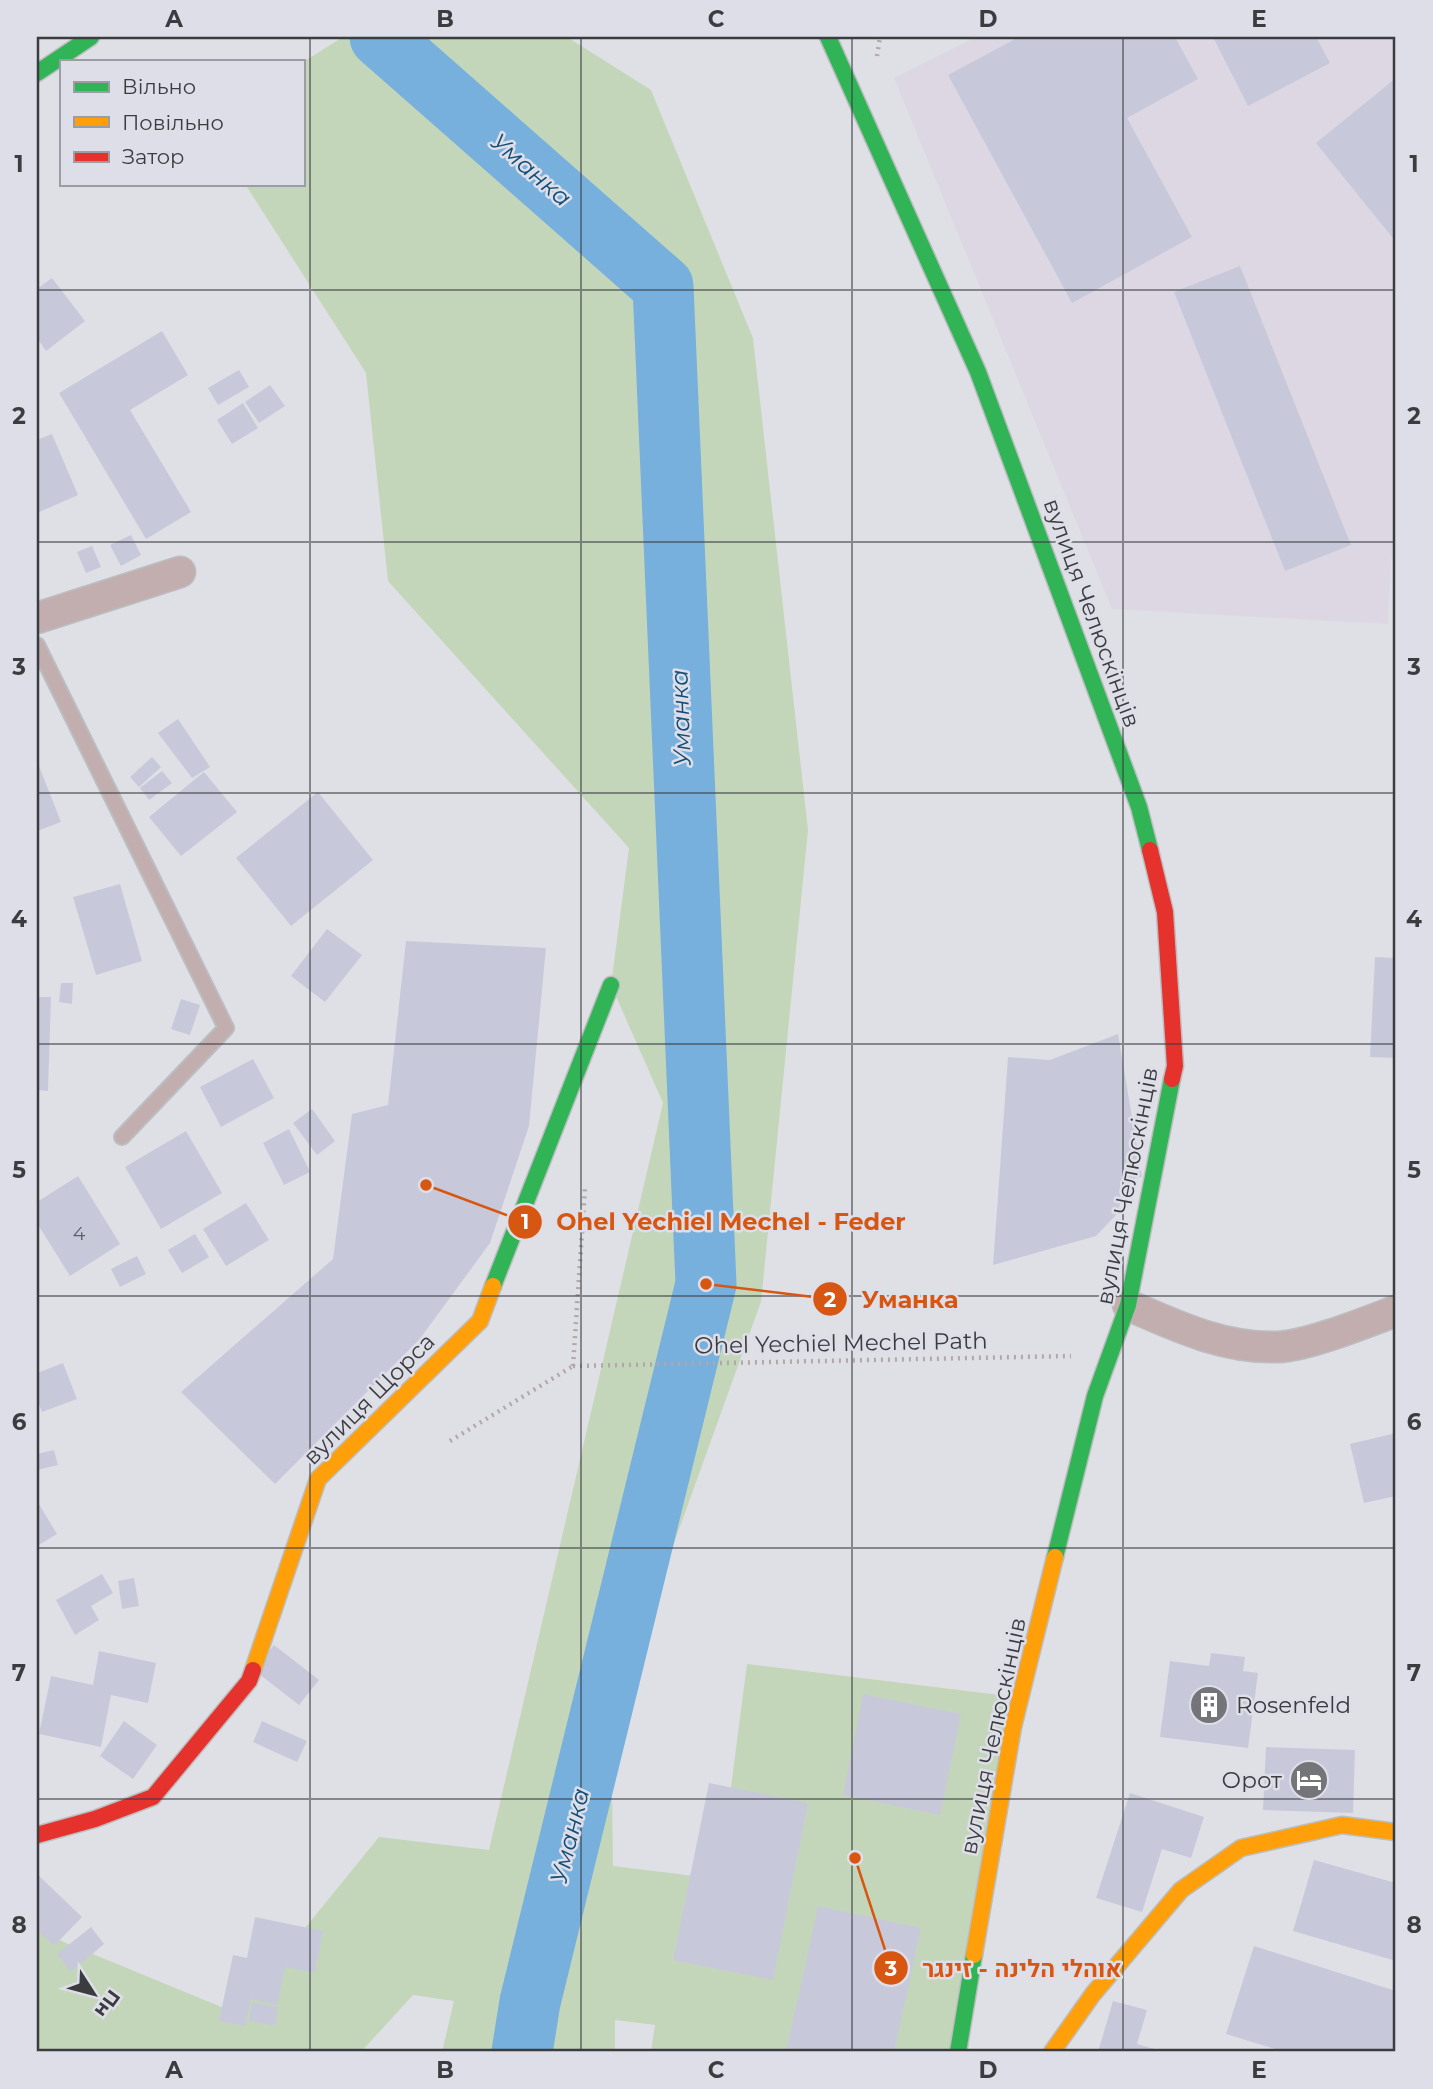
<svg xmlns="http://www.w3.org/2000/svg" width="1433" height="2089" viewBox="0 0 1433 2089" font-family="Montserrat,Heebo,sans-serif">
  <rect width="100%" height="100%" fill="#dfe0e5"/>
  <polygon fill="#ddd7e4" points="976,37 1396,37 1396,559 1391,559 1388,624 1112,609 894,78"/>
  <polygon fill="#c4d6ba" points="343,37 567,37 651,90 753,338 808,830 761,1302 611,1718 613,1866 719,1879 747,1664 1008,1696 962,2052 651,2052 655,2025 615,2020 615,2052 442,2052 454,2001 413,1995 361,2052 37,2052 37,1931 236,2013 379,1837 489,1850 663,1103 611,985 629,848 388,581 366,373 245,184 303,184 303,62"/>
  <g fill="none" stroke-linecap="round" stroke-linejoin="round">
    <polyline stroke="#77b0dd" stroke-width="61" points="380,37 663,286 706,1284 530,2002 522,2052"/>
  </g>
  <g fill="#c7c9db">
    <polygon points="1019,37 1175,37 1198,79 1127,118 1192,237 1072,303 948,75"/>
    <polygon points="1213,37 1316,37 1330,63 1248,106"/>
    <polygon points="1396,78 1396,242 1316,143"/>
    <polygon points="1240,266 1351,545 1285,571 1174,292"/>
    <polygon points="52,278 85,321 46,351 37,338 37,289"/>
    <polygon points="162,331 188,375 130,410 191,512 146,539 59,393"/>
    <polygon points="239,370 249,387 218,405 208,388"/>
    <polygon points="270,385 285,406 259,423 245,402"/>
    <polygon points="243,403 258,428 232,444 217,420"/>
    <polygon points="52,434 78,495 37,513 37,440"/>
    <polygon points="131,535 141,555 121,566 110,545"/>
    <polygon points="92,546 101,567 86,573 77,552"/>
    <polygon points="178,719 210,767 192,778 158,733"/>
    <polygon points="152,757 161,767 139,787 130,777"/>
    <polygon points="37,761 61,822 37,831"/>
    <polygon points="162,771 172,783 149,800 140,788"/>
    <polygon points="204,772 237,812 181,856 149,817"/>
    <polygon points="318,792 373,860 291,926 236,858"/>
    <polygon points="120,884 142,961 96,975 73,897"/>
    <polygon points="327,929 362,955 325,1002 291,976"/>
    <polygon points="406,941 546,948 529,1126 490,1243 419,1340 275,1484 181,1392 333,1259 352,1114 388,1105"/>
    <polygon points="1375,957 1396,958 1396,1058 1370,1057"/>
    <polygon points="61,983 73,983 72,1004 59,1002"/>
    <polygon points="37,997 51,997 48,1091 37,1090"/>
    <polygon points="181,999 200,1005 190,1035 171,1029"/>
    <polygon points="1118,1034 1142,1177 1120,1181 1121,1202 1116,1215 1096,1236 993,1265 1008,1057 1050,1060"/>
    <polygon points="253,1059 274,1098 221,1127 200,1087"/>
    <polygon points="312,1109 335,1141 317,1155 293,1123"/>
    <polygon points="289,1129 310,1172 284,1185 263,1143"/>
    <polygon points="186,1131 222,1193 161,1229 125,1167"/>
    <polygon points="78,1176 120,1244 70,1276 37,1223 37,1202"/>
    <polygon points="246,1203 269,1240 226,1266 203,1229"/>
    <polygon points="195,1234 209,1257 182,1273 168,1250"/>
    <polygon points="137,1256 146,1274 120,1287 111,1269"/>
    <polygon points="63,1363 77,1399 42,1412 37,1399 37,1373"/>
    <polygon points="1396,1433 1396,1496 1364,1503 1350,1444"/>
    <polygon points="54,1450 58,1465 37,1470 37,1454"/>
    <polygon points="37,1501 57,1534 37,1546"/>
    <polygon points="102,1574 113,1593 91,1606 99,1620 75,1635 56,1600"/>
    <polygon points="134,1578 139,1606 122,1609 118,1581"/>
    <polygon points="274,1645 319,1680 299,1705 254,1670"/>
    <polygon points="99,1651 156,1663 148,1703 111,1695 101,1747 39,1734 51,1676 93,1685"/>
    <polygon points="1211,1653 1245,1657 1243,1671 1258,1673 1248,1748 1160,1737 1170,1661 1209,1666"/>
    <polygon points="863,1694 961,1714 940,1815 843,1795"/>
    <polygon points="124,1721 157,1745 133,1779 100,1756"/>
    <polygon points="262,1721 307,1741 297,1762 253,1742"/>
    <polygon points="1266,1747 1355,1750 1353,1813 1263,1810"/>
    <polygon points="709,1783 808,1803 773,1980 673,1960"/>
    <polygon points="1130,1793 1204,1817 1191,1858 1162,1849 1142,1912 1096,1898"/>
    <polygon points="1314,1860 1396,1883 1396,1961 1293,1931"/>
    <polygon points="37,1874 82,1917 54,1946 37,1930"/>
    <polygon points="818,1906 921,1928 894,2052 786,2052"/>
    <polygon points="255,1917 323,1931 315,1973 285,1967 277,2005 251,1999 245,2026 219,2021 233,1955 247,1958"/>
    <polygon points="91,1927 104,1944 71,1972 57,1954"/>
    <polygon points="1254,1946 1396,1991 1394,2052 1285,2052 1226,2034"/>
    <polygon points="1113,2001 1147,2010 1137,2044 1165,2052 1098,2052"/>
    <polygon points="252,2002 278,2007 275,2026 249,2021"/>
  </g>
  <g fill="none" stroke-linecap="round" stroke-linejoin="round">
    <defs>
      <polyline id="lane" points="37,645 226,1028 122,1137"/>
      <g id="street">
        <polyline points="37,618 180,572"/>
        <path d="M1128,1305C1176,1326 1224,1349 1278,1347C1307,1346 1367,1322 1396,1311"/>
      </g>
      <g id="fast">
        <polyline points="828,37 978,372 1139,807 1150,850"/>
        <polyline points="37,73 91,37"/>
        <polyline points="493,1286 611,985"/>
        <polyline points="1055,1557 1095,1396 1128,1305 1172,1079"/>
        <polyline points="958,2052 974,1955"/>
      </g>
      <g id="slow">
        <polyline points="253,1670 318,1479 480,1321 493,1286"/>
        <polyline points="974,1955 1013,1727 1055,1557"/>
        <polyline points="1052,2052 1093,1994 1181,1890 1241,1848 1342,1825 1396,1832"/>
      </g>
      <g id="jam">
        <polyline points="1150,850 1165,912 1175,1066 1172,1079"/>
        <polyline points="37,1835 95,1819 153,1797 249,1681 253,1670"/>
      </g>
    </defs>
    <use href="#lane" stroke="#bcbdc0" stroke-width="18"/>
    <use href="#street" stroke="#bcbdc0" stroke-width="33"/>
    <use href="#fast" stroke="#bcbdc0" stroke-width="19"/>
    <use href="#slow" stroke="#bcbdc0" stroke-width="19"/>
    <use href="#jam" stroke="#bcbdc0" stroke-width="19"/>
    <g stroke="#b2a7a8" stroke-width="4.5" stroke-dasharray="2 5" stroke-linecap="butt">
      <polyline points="877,56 880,37"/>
      <polyline points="573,1366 1071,1356"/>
      <polyline points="573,1366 585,1188"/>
      <polyline points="450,1441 573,1366"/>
    </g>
    <use href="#lane" stroke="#c2aeae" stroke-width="14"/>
    <use href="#street" stroke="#c2aeae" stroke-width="30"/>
    <use href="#fast" stroke="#30b455" stroke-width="16"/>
    <use href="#slow" stroke="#ff9f0a" stroke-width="16"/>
    <use href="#jam" stroke="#e5322d" stroke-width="16"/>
  </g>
  <path fill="none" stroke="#3b3c3f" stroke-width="2" stroke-opacity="0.55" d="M310,37V2052M581,37V2052M852,37V2052M1123,37V2052M37,290H1396M37,542H1396M37,793H1396M37,1044H1396M37,1296H1396M37,1548H1396M37,1799H1396"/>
  <defs>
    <symbol id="building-disc" viewBox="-11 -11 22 22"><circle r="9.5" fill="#747579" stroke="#dddee7"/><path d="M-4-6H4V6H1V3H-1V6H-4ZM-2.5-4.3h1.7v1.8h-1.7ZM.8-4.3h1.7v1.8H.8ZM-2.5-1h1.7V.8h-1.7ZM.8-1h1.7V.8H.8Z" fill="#fff"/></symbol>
    <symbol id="hotel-disc" viewBox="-11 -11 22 22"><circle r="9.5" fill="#747579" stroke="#dddee7"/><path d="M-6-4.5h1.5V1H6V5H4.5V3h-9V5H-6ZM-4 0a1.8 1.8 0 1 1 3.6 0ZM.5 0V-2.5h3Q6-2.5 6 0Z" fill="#fff"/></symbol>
  </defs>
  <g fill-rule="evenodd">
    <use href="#building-disc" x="1187" y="1683" width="44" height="44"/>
    <use href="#hotel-disc" x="1287" y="1758" width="44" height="44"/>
  </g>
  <g text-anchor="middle" stroke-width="5" stroke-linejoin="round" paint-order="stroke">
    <g font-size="19" fill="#5e5f66">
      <text x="79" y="1240">4</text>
    </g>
    <g font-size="23" fill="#3b3c3f" stroke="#dddee7">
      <text transform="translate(1092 613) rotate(70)" y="8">вулиця Челюскінців</text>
      <text transform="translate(1127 1186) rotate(-79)" y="8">вулиця Челюскінців</text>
      <text transform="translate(841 1343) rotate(-1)" y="8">Ohel Yechiel Mechel Path</text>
      <text transform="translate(369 1399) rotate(-45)" y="8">вулиця Щорса</text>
      <text transform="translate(993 1736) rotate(-78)" y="8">вулиця Челюскінців</text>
    </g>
    <g font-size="23" fill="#3b3c3f" stroke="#dddee7" text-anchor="start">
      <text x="1236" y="1713">Rosenfeld</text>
      <text x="1282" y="1788" text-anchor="end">Орот</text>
    </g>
    <g font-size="24" font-style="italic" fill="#114d77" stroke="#dddee7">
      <text transform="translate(531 170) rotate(41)" y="8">Уманка</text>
      <text transform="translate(681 718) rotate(-92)" y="8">Уманка</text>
      <text transform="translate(570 1836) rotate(-76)" y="8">Уманка</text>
    </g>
  </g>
  <path fill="none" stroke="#d75611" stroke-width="2.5" d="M426 1185L525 1222M706 1284L830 1299M855 1858L891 1968"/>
  <g fill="#d75611" stroke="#dddee7" stroke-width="2.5">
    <circle cx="426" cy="1185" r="7"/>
    <circle cx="706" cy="1284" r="7"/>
    <circle cx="855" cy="1858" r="7"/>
    <circle cx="525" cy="1222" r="18"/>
    <circle cx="830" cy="1299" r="18"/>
    <circle cx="891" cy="1968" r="18"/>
  </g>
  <g font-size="21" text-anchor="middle" font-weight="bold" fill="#fff">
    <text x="525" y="1229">1</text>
    <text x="830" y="1307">2</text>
    <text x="891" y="1976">3</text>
  </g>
  <g font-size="24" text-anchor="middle" font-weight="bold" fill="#d75611" stroke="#dddee7" stroke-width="5" stroke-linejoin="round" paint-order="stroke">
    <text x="731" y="1230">Ohel Yechiel Mechel - Feder</text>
    <text x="910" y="1308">Уманка</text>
    <text x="1022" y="1977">אוהלי הלינה - זינגר</text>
  </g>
  <rect width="1433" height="2089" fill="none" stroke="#dddee7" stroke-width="77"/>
  <rect x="60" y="60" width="245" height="126" fill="#dddee7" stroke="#9c9da4" stroke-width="2"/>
  <rect x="74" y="82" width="35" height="10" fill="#30b455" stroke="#9c9da4" stroke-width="2"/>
  <text x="122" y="94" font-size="21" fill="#3b3c3f">Вільно</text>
  <rect x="74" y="117" width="35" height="10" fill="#ff9f0a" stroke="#9c9da4" stroke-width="2"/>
  <text x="122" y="130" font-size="21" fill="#3b3c3f">Повільно</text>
  <rect x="74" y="152" width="35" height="10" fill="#e5322d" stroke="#9c9da4" stroke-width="2"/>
  <text x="122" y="164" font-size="21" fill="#3b3c3f">Затор</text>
  <g transform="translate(94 1994) rotate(126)" stroke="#dddee7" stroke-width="5" paint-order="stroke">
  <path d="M0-5L12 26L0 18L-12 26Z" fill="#3b3c3f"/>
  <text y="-10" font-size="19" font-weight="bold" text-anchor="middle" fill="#3b3c3f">Пн</text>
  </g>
  <rect x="38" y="38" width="1356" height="2012" fill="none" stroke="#3b3c3f" stroke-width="2.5"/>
  <g font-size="23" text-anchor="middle" font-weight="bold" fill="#3b3c3f">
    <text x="174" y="27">A</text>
    <text x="445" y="27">B</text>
    <text x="716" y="27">C</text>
    <text x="988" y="27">D</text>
    <text x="1259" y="27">E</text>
    <text x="19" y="172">1</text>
    <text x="1414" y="172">1</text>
    <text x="19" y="424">2</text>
    <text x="1414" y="424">2</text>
    <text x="19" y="675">3</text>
    <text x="1414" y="675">3</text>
    <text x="19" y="927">4</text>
    <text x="1414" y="927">4</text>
    <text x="19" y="1178">5</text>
    <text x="1414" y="1178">5</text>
    <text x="19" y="1430">6</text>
    <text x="1414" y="1430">6</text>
    <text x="19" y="1681">7</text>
    <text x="1414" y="1681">7</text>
    <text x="19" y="1933">8</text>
    <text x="1414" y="1933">8</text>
    <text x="174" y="2078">A</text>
    <text x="445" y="2078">B</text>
    <text x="716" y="2078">C</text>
    <text x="988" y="2078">D</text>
    <text x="1259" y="2078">E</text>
  </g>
</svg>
